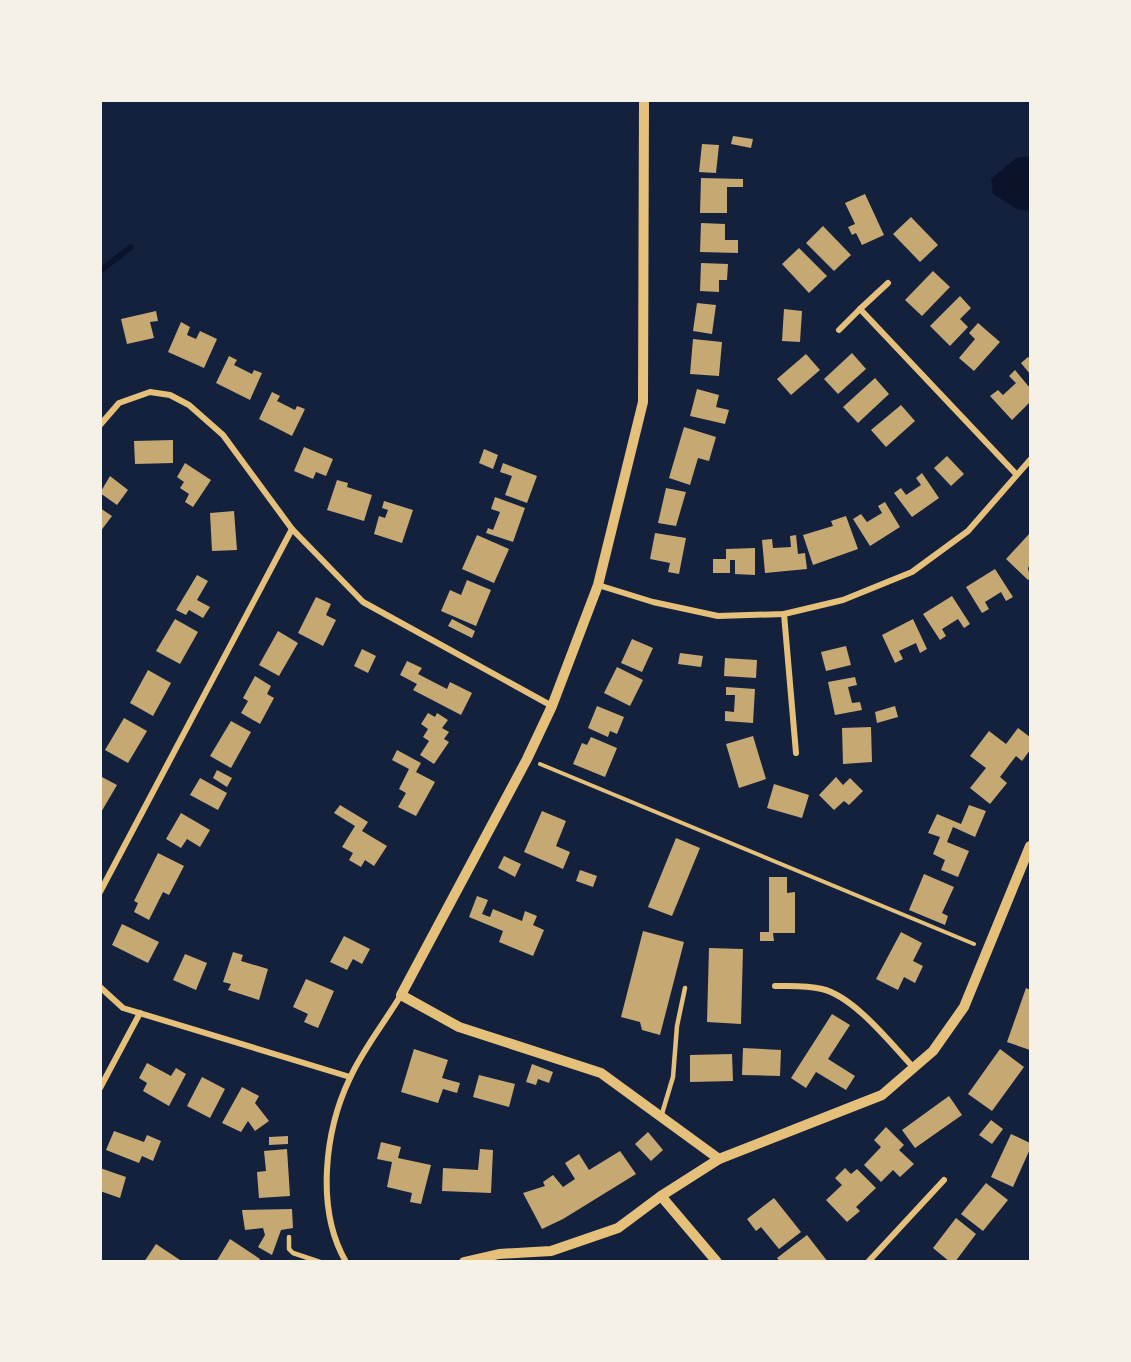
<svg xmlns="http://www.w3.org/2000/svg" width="1131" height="1362" viewBox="0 0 1131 1362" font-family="'Source Sans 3',sans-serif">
  <rect width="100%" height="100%" fill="#14213d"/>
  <polygon fill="#0b132b" points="1030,156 1030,211 1017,209 993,194 991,179 1016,158"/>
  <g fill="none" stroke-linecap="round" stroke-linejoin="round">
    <polyline stroke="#0b132b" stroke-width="6" points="100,271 131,247"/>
  </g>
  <g fill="#c6a872">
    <polygon points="733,136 753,139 751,148 731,144"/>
    <polygon points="702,144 719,145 716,173 699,172"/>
    <polygon points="701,178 743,179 743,187 727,187 727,213 700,213"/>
    <polygon points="865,194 884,235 862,245 856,233 852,235 848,227 855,224 845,203"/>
    <polygon points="911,217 938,245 920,262 893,234"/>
    <polygon points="701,223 725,224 725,240 738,240 738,253 700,252"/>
    <polygon points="823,226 851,255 834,271 806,243"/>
    <polygon points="799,248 827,276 809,293 782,264"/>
    <polygon points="701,263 728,264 727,280 719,280 719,292 700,291"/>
    <polygon points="933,271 950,287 922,316 905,300"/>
    <polygon points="960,296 971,308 960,319 968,327 950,346 930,326"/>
    <polygon points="697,303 716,305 712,334 693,331"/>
    <polygon points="784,309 802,311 800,342 782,341"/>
    <polygon points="156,311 158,321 150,322 154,338 127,344 121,319"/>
    <polygon points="181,322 190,327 187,335 196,339 200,331 217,339 204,368 168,352"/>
    <polygon points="978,323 1000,342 974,371 959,358 975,339 969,333"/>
    <polygon points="693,339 722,342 719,376 690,374"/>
    <polygon points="852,353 866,369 838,394 824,379"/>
    <polygon points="806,354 820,370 791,395 777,379"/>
    <polygon points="229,356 237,360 234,365 252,374 254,370 262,373 250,400 216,383"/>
    <polygon points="1028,357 1030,359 1030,374 1021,363"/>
    <polygon points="1015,370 1030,388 1030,402 1012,420 990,396 998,390 1003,395 1016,383 1009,376"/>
    <polygon points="875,378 889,394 858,423 843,407"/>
    <polygon points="697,389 719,395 716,407 729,410 725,424 690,416"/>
    <polygon points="272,392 280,396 277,401 295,410 297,406 305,409 292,436 259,419"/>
    <polygon points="901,405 915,421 886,447 871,430"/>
    <polygon points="684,427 716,437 709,461 698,458 690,485 669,478"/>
    <polygon points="173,440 173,463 135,464 134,441"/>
    <polygon points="304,447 333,459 326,476 316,472 313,479 294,471"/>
    <polygon points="484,449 498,455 493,469 479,463"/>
    <polygon points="947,456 964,474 951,486 934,468"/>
    <polygon points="185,463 211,480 193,507 185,502 189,494 180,488 184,482 177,477"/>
    <polygon points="503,463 537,476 527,503 505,495 512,476 500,472"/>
    <polygon points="922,473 939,498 912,517 894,493 901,488 906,495 921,485 916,478"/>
    <polygon points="110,476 128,490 117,505 100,493"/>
    <polygon points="337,480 348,483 347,487 372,495 364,521 327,510"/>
    <polygon points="666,488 686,492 676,526 658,523"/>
    <polygon points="495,497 525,508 513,542 486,533 488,528 493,530 500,512 491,509"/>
    <polygon points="384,501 413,510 402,543 374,534 379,516 385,518 388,510 382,508"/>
    <polygon points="885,502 900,527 870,546 853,519 861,514 867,522 882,513 878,506"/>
    <polygon points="100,508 112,516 100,532"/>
    <polygon points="234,511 237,550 212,551 210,513"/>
    <polygon points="846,516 858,549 813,565 803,535 833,526 831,521"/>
    <polygon points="655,533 686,538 679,574 668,572 670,563 650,559"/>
    <polygon points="1029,534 1030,565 1028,568 1030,578 1028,580 1006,559"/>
    <polygon points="477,535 509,549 494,583 462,569"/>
    <polygon points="796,535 798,554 805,553 807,569 765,573 762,540 772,539 773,548 791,547 790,536"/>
    <polygon points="755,548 755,575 735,574 735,560 730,560 730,573 713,573 713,559 726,559 726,549"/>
    <polygon points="995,569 1013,597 1006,601 1001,592 985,602 989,609 982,613 966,587"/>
    <polygon points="197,575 208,581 197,600 210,607 203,618 189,610 186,615 176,610"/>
    <polygon points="467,580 491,590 476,626 441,611 450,590 461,595"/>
    <polygon points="952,596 970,624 964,628 958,619 942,629 946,636 940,640 923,614"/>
    <polygon points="316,597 331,604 326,615 336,620 323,646 298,633"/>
    <polygon points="175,619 198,632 180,664 156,651"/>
    <polygon points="452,619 475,631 472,638 448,626"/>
    <polygon points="913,619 927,649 920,653 916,643 899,651 903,659 895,663 882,635"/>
    <polygon points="278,631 298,643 279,676 259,665"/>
    <polygon points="632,639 653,648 642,672 621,663"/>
    <polygon points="846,646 851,665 826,671 821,652"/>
    <polygon points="362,649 376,656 368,673 354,666"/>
    <polygon points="680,653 703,656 701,667 678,664"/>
    <polygon points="725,658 757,660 756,678 724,676"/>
    <polygon points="407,661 422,668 418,674 447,689 450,682 472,693 461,715 413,690 417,684 400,675"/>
    <polygon points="617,667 643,680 630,706 604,693"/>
    <polygon points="148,670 171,683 153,716 130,703"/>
    <polygon points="255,676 271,686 267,694 274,698 260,724 241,713 248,701 243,698"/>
    <polygon points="855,677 857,685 848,687 852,703 860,702 862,710 835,715 828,682"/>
    <polygon points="726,687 755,689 753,723 725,721 725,711 734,712 735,695 726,695"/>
    <polygon points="597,706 624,717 617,734 610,731 608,737 588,728"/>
    <polygon points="895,706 898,717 877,723 875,712"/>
    <polygon points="428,713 435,717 437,713 448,720 442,728 449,732 444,739 449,742 434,764 420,755 429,741 423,737 428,729 421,724"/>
    <polygon points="124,718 147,731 128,763 105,750"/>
    <polygon points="231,721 251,732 231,768 210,756"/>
    <polygon points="871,727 872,762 843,764 842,728"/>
    <polygon points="1018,728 1030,737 1030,750 1022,761 1016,756 1000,777 1007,783 990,804 970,788 986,768 970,756 989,731 1006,744"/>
    <polygon points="753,736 766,779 739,788 726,744"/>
    <polygon points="591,737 617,748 605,777 573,764 582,743 587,745"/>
    <polygon points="397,750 421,763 416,772 435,782 416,816 398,807 406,793 399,789 409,769 392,760"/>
    <polygon points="217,770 232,778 227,787 213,778"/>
    <polygon points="100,776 117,785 100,814"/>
    <polygon points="836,777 843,785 850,778 863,791 849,805 844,801 834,810 819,795"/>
    <polygon points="200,778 227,793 218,810 190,795"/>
    <polygon points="774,784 809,795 802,818 767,808"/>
    <polygon points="340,805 368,822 362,831 387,846 374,866 365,860 361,867 349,860 353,853 342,847 355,826 334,813"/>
    <polygon points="969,805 986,811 975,837 953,827 947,842 969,851 958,877 941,870 945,860 933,854 940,837 928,833 937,814 961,824"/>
    <polygon points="542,811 566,821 556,846 570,852 563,869 524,852"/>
    <polygon points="181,813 210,830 200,847 187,839 181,848 166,839"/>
    <polygon points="676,838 700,848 672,916 648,907"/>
    <polygon points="158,853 184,866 169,895 163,892 149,920 134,912 138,903 134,901"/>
    <polygon points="504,856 521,864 515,877 498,868"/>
    <polygon points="580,870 597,876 593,887 576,881"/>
    <polygon points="924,874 954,887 942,913 948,916 945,925 909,910"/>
    <polygon points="769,877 787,877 787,893 795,892 795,933 773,933 774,941 760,941 760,932 769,932"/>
    <polygon points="477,896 488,900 482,914 490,917 493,909 522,921 525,911 537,916 533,925 544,930 533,956 499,942 503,931 469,917"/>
    <polygon points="122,924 159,942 148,963 112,945"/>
    <polygon points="643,931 684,942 660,1035 642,1030 640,1022 621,1017"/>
    <polygon points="901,932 922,943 913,961 923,966 915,983 904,977 898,990 876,979"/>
    <polygon points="344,936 370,949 362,964 353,959 347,970 330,962"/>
    <polygon points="709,948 743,949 741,1024 707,1022"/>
    <polygon points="233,952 243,955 241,961 268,969 259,1000 228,990 231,984 223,982"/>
    <polygon points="185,954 207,963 196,990 173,980"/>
    <polygon points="306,979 334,991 318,1028 304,1022 308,1014 293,1007"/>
    <polygon points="1026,988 1030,990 1030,1050 1007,1042"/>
    <polygon points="832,1014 850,1025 828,1059 855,1076 846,1090 816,1072 806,1088 791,1078"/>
    <polygon points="743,1048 781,1050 780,1076 742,1075"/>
    <polygon points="414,1049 448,1060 442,1078 460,1083 457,1093 443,1089 438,1103 401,1092"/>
    <polygon points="1000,1049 1024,1067 992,1111 968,1094"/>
    <polygon points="732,1054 733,1081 690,1082 690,1055"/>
    <polygon points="147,1063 171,1076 176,1068 186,1074 169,1106 143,1091 147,1083 139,1078"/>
    <polygon points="532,1064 553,1072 549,1083 538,1079 536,1085 526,1082"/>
    <polygon points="479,1075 515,1084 509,1107 473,1097"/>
    <polygon points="202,1077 225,1089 210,1118 187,1106"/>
    <polygon points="242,1087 259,1096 255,1103 269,1121 255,1131 248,1121 241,1132 222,1123"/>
    <polygon points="949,1096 962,1115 915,1148 902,1130"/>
    <polygon points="991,1120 1003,1129 992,1144 979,1135"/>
    <polygon points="886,1127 904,1145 899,1150 914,1164 900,1177 893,1170 881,1182 864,1165 881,1147 874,1140"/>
    <polygon points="114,1131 144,1142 147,1135 161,1141 153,1161 142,1156 139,1163 106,1150"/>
    <polygon points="648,1132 663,1150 651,1161 635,1144"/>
    <polygon points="1011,1134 1030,1143 1030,1149 1013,1187 991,1177"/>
    <polygon points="288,1136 288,1144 269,1145 269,1137"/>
    <polygon points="381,1142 401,1147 398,1158 431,1165 421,1204 410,1202 412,1193 387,1187 392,1162 377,1159"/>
    <polygon points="287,1149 290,1196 259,1198 257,1172 266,1171 264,1151"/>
    <polygon points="480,1149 493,1150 491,1193 442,1191 443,1168 478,1170"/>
    <polygon points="620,1151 636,1174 563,1219 542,1229 523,1193 545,1186 543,1182 553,1175 563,1187 575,1179 565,1163 579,1154 589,1170"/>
    <polygon points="100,1168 126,1177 120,1198 100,1191"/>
    <polygon points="845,1168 851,1174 857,1169 876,1188 856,1207 860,1211 847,1222 826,1200 842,1185 835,1178"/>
    <polygon points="986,1183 1008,1200 983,1231 961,1214"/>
    <polygon points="774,1198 801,1232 779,1249 761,1227 756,1231 747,1219"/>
    <polygon points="292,1209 293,1228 281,1230 272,1255 258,1247 265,1235 263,1228 245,1230 242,1210"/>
    <polygon points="956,1218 976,1234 955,1262 950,1262 933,1248"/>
    <polygon points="807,1235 828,1262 780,1262 777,1258"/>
    <polygon points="230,1239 260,1259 258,1262 216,1262"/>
    <polygon points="156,1244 183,1262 144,1262"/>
  </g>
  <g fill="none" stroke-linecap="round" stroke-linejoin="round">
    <polyline stroke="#e5c07b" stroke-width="4" points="540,764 974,944"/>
    <g stroke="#e5c07b" stroke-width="4.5">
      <polyline points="661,1117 673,1077 677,1026 685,988"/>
      <polyline points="289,1237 289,1249 293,1253 320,1262"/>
    </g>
    <g stroke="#e5c07b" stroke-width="6">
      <polyline points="888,283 860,309 1016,474"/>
      <polyline points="839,330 860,309"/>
      <polyline points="100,425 119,403 150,392 170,395 189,405 223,435 292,529 363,602 552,706"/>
      <polyline points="598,585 653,602 718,616 784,614 843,600 912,572 968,531 1030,460"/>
      <polyline points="784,614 796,753"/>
      <polyline points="100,892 292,529"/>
      <path d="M775,986C791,986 806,985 822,989C855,997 891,1044 914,1068"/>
      <polyline points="100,987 123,1008 350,1077"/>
      <polyline points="100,1088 140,1013"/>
      <path d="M346,1262C315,1209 325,1130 350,1078C363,1049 385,1022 401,995"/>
      <polyline points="868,1262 944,1180"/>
    </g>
    <g stroke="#e5c07b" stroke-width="10">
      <polyline points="644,100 643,402 598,585 552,706 527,759 401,995 459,1027 601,1073 719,1159"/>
      <polyline points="661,1196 717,1262"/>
      <polyline points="464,1262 499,1254 551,1251 618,1228 661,1196 719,1159 882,1095 933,1051 964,1007 1030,846"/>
    </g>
  </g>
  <rect width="1131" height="1362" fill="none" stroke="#f6f1e7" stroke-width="204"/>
</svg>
